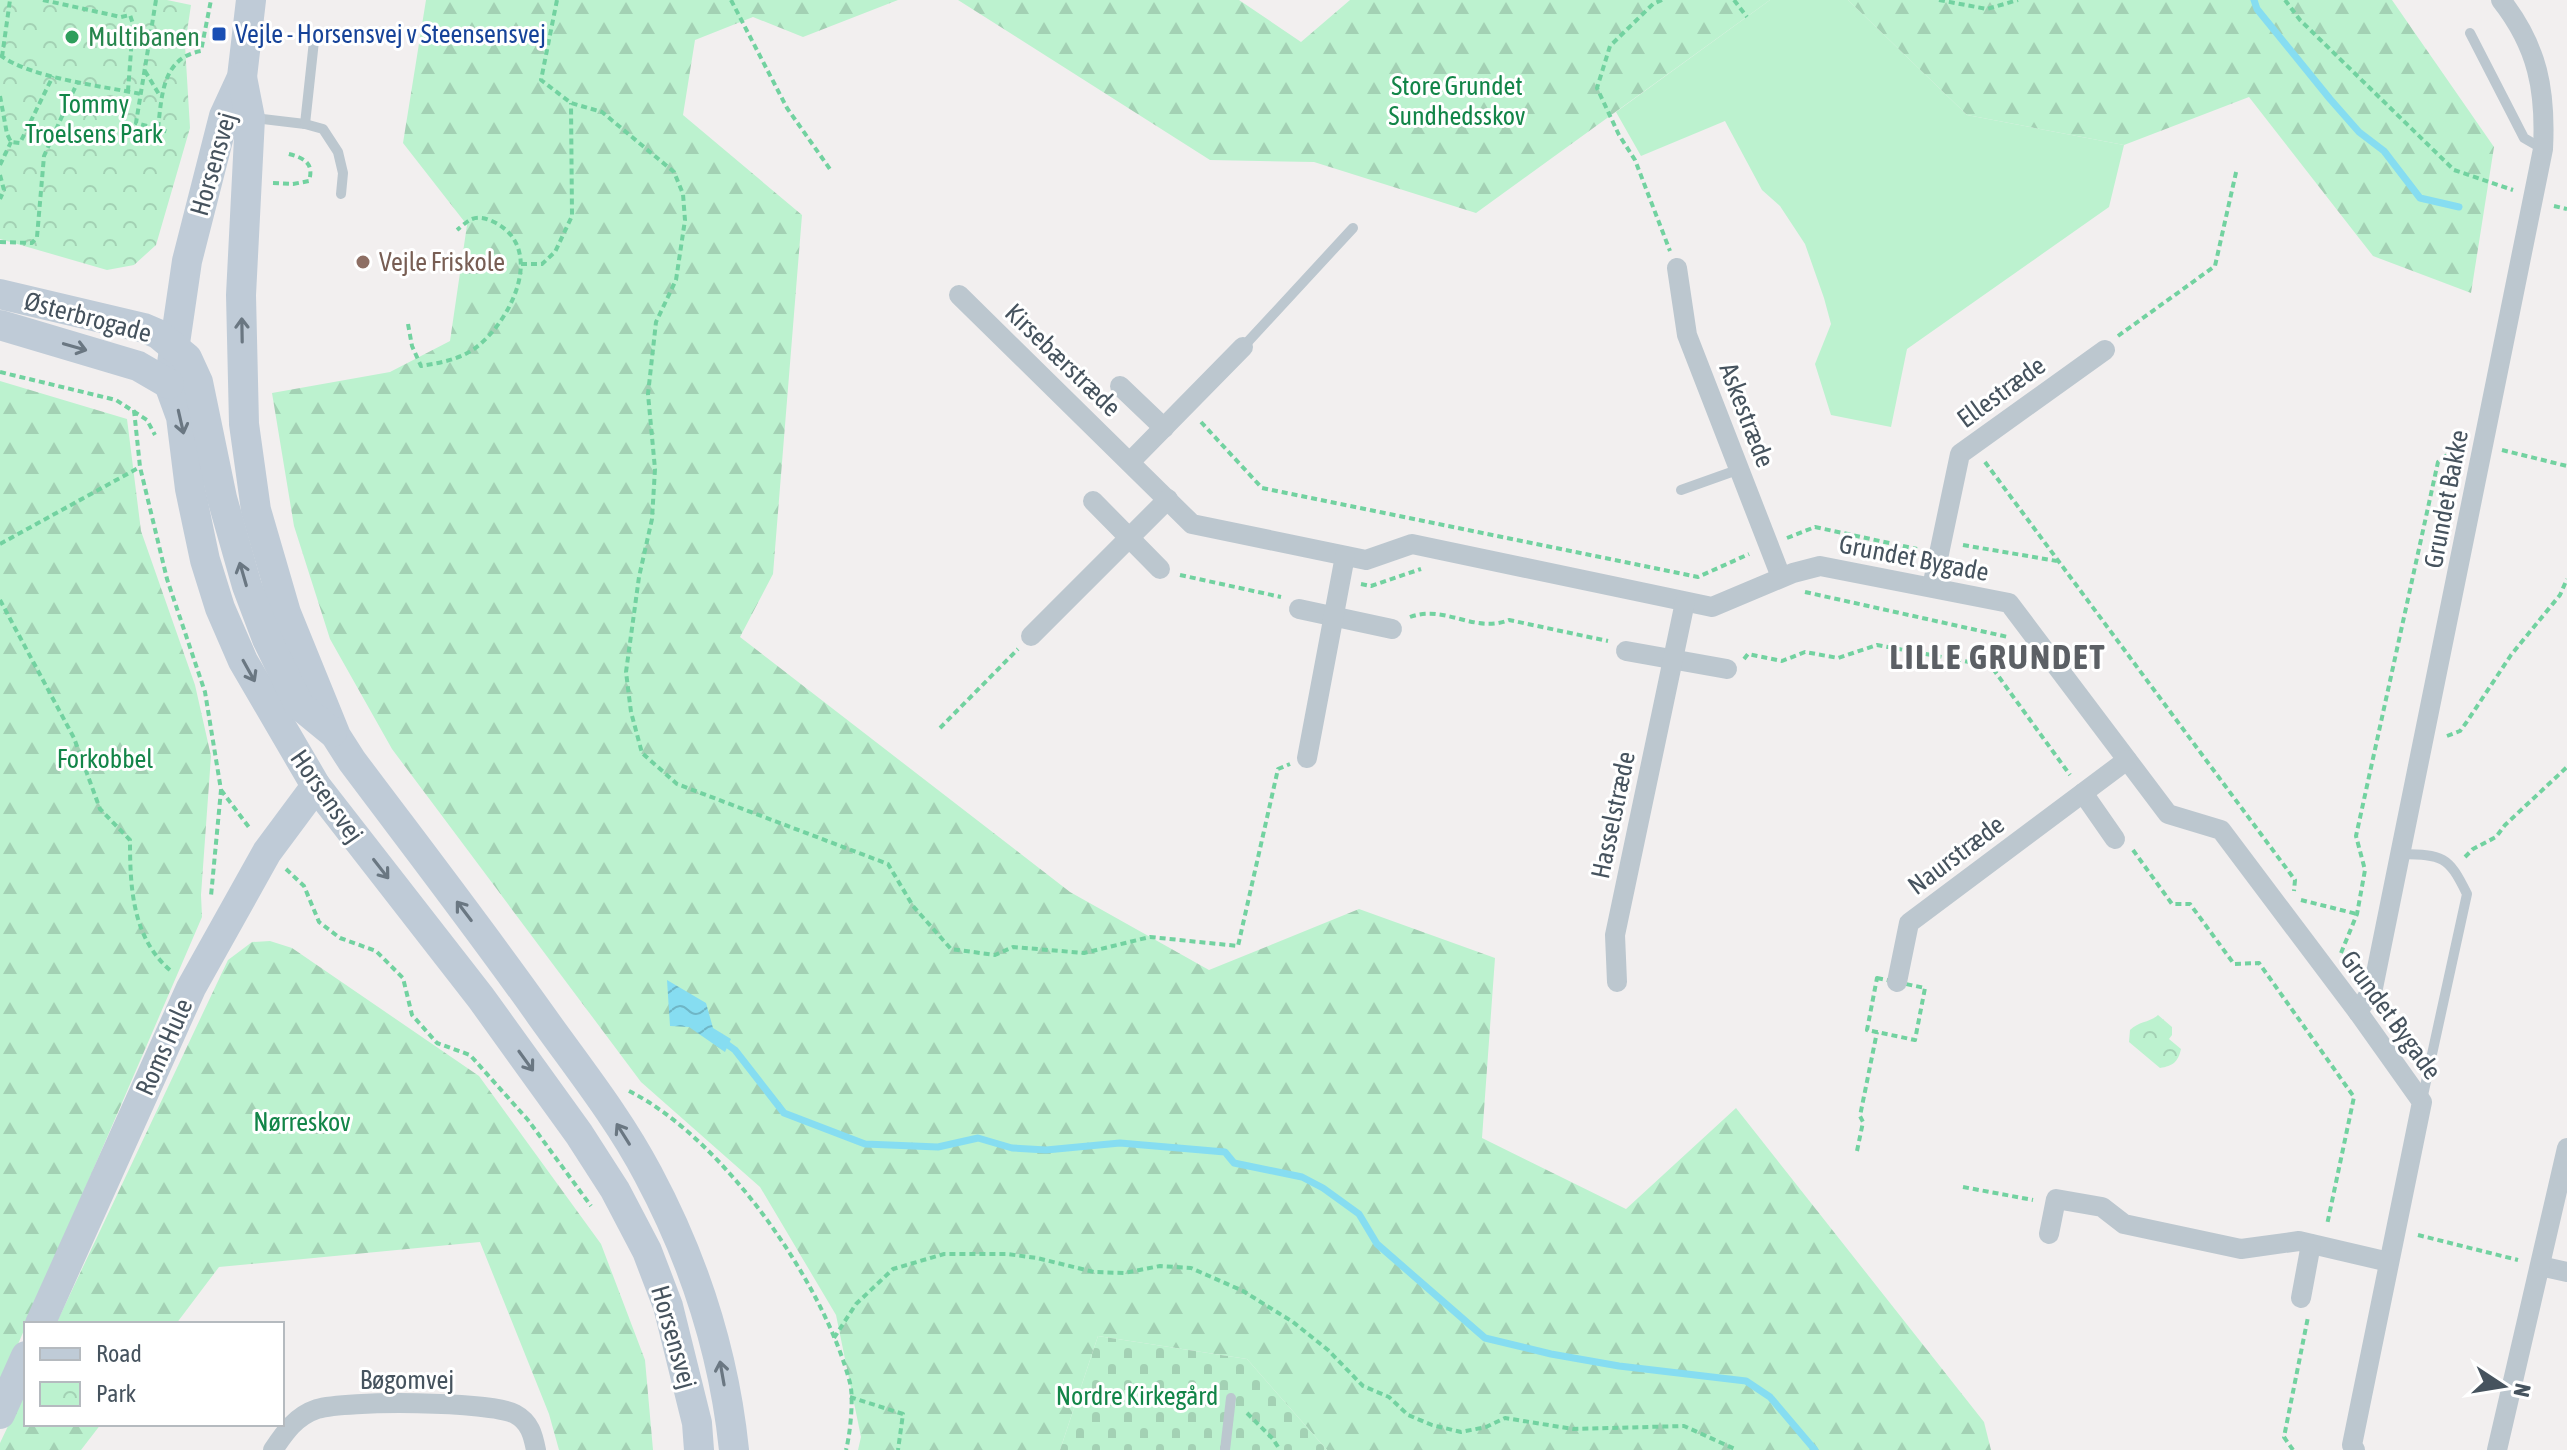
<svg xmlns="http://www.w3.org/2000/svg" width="2567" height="1450" viewBox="0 0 2567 1450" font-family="'Asap Condensed',sans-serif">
  <defs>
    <pattern id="forest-firs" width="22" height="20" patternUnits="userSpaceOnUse" patternTransform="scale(2)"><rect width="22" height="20" fill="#bcf2cf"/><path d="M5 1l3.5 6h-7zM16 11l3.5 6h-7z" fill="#a3d1b4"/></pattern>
    <pattern id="cemetery-stones" width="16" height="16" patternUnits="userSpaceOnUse" patternTransform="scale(2)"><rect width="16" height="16" fill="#bcf2cf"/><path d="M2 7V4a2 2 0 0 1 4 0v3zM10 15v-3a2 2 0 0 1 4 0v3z" fill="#a3d1b4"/></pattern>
    <pattern id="park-crowns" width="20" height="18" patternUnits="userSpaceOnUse" patternTransform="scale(2)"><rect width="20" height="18" fill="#bcf2cf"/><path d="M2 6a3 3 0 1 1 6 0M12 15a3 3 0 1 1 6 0" fill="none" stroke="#a3d1b4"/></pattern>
    <pattern id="water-waves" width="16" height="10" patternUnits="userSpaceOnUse" patternTransform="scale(2)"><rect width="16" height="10" fill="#86ddf1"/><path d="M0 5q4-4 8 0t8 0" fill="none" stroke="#6fb6c6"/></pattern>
  </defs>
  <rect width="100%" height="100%" fill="#f2efef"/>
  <polygon fill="#bcf2cf" points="1770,0 1848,0 1967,115 2124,145 2109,207 1907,349 1891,427 1831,415 1815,364 1831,324 1824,298 1805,244 1780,206 1762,190 1725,121 1641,156 1616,112"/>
  <g fill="url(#forest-firs)">
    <polygon points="426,0 898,0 803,37 753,17 695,40 683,115 802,215 773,574 740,637 1070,892 1209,970 1359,909 1495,958 1482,1138 1626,1209 1736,1108 1984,1422 1991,1450 1327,1450 1247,1359 1098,1336 1060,1450 858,1450 861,1437 836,1315 760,1187 641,1082 392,749 330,639 294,526 272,393 390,372 450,341 467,225 403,143"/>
    <polygon points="958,0 1239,0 1301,42 1350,0 1770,0 1476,213 1314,162 1210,160"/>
    <polygon points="1848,0 2392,0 2494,147 2471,293 2373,256 2249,97 2124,145 1967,115"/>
    <polygon points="0,381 127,419 141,531 195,685 211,756 201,895 202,917 0,1386"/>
    <polygon points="270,941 292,948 479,1076 601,1244 645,1360 653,1450 559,1450 549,1414 480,1242 219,1267 176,1324 56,1324 228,960 252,942"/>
    <polygon points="26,1388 26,1424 101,1424 81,1450 0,1450 0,1443"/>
  </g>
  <polygon fill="url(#cemetery-stones)" points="1098,1336 1247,1359 1327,1450 1060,1450"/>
  <g fill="url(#park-crowns)">
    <polygon points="0,0 167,0 191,5 185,45 190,128 156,245 134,265 107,270 0,239"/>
    <path d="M2158,1015L2172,1027V1035L2169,1039L2181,1049C2178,1062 2173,1066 2160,1068L2129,1042L2130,1030C2139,1021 2149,1023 2158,1015Z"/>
  </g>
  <polygon fill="url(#water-waves)" points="667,980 706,1003 713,1028 731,1039 725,1052 689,1027 670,1026"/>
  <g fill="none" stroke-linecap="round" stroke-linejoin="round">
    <g stroke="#86ddf1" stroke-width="7">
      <polyline points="2254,0 2257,9 2330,99 2359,132 2384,151 2420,198 2459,207"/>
      <polyline points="721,1040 735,1050 784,1113 865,1144 938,1147 978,1138 1012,1148 1046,1150 1120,1143 1225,1152 1234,1163 1302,1177 1323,1188 1359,1214 1377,1244 1485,1338 1551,1354 1619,1366 1746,1381 1770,1397 1815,1450"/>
    </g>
    <g stroke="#72d2a0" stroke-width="4" stroke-dasharray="6 4" stroke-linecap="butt">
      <polyline points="43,0 121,17 130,15 133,24 128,91"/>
      <polyline points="156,0 136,123 169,132"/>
      <polyline points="557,0 541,80 571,103 602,112 674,172 683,194 685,220 676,280 656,322 648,394 655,469 652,519 639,577 626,672 631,712 642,753 677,784 888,864 913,906 951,949 995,955 1013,947 1084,953 1150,937 1238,946 1278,769 1290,764"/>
      <polyline points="731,0 787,108 832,172"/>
      <polyline points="1662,0 1653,4 1610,46 1597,88 1619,135 1635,160 1670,251"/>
      <polyline points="1734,0 1747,17"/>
      <polyline points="1939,0 1987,9 2018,0"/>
      <polyline points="2285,0 2300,20 2454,170 2513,190"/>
      <path d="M0,55C30,78 102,86 141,94"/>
      <polyline points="2,57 10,0"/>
      <polyline points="145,71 160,96"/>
      <polyline points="0,96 7,134 11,142 20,143 53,76"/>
      <path d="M158,128C162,95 162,58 201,51L211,0"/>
      <polyline points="0,165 11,142"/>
      <polyline points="0,175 4,190 0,199"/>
      <path d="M273,183L293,184L309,181C315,161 301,157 285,153"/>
      <polyline points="2554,206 2567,209"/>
      <polyline points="0,242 32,243 37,237 44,156 78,81"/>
      <polyline points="521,264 542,264 555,252 572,216 571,103"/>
      <path d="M408,324L412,346L421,366C439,363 458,360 474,349C509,324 547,251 496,223C488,219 481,216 472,219C467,221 461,227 457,230"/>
      <polyline points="2118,336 2215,266 2237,168"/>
      <polyline points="0,372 116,400 147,420 155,435"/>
      <polyline points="134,410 140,467 167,579 205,692 221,790 211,896"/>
      <polyline points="1201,422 1262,488 1698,577 1749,554"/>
      <polyline points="2502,450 2567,466"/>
      <polyline points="1985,462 2295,880 2294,891"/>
      <polyline points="1787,538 1815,527 1917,549"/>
      <polyline points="0,544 140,467"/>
      <polyline points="1963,545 2057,561"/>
      <polyline points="1180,575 1281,597"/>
      <polyline points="1361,584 1371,586 1421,569"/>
      <polyline points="1805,592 2008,637"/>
      <path d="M0,600L74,738L100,809L130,840C130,887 132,938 171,971"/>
      <path d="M1410,617C1445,604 1474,634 1509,620L1608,641"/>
      <polyline points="1744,659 1748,654 1782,661 1805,652 1838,658 1877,645 1991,666 2070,775"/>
      <polyline points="940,728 1018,649"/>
      <polyline points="2447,736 2460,731 2466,723 2511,655 2560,595 2567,579"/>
      <polyline points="221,790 251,830"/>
      <polyline points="2133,850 2172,904 2190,904 2234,964 2259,963 2354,1097 2327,1225"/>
      <polyline points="2465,857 2473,849 2496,837 2505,825 2567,767"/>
      <polyline points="286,869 304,886 319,922 340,938 376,951 403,978 412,1015 437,1043 470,1055 528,1120 591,1206"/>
      <polyline points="2301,900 2357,914"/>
      <polyline points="2341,953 2357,914 2365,870 2356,836 2438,462 2458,446"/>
      <polygon points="1877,978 1925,988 1915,1040 1867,1030"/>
      <path d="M629,1091C723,1138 824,1283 850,1383C854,1398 850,1435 846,1450"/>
      <polyline points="1857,1151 1863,1122 1860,1116 1877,1032"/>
      <polyline points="1963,1187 2033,1200"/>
      <polyline points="2418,1235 2518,1260"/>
      <polyline points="834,1338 856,1304 893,1269 944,1254 1007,1254 1037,1258 1094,1272 1124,1273 1160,1266 1191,1268 1243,1291 1293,1322 1328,1350 1363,1386 1389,1397 1408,1415 1432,1425 1461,1432 1486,1427 1505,1418 1573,1429 1684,1426 1737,1450"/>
      <polyline points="850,1397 903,1414 898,1450"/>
      <polyline points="1247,1413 1273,1439 1280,1450"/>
      <polyline points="2293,1450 2284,1437 2308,1317"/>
    </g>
    <g stroke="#bcc7cf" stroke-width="10">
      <polyline points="2470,33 2524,138 2543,149"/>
      <polyline points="254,118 305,124 323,129 338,152 343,173 341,194"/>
      <polyline points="305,124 314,41"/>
      <polyline points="1243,347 1353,228"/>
      <polyline points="1681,490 1740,469"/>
      <path d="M2400,854C2443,855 2448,855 2467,894L2422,1100"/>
      <polyline points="1225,1450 1231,1398"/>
    </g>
    <g stroke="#bcc7cf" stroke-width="20">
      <polyline points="1677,268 1687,335 1781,577"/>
      <polyline points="959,295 1192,524 1366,560 1412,544 1712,607 1793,573 1820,566 2009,603 2168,814 2221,830 2358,1012 2422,1102 2352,1445 2355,1450"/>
      <polyline points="1120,386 1164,428"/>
      <polyline points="1130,462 1243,347"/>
      <polyline points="1093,501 1160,569"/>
      <polyline points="1932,587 1960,454 2105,350"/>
      <polyline points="1299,609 1392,629"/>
      <polyline points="1031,636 1168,499"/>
      <polyline points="1626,651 1727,669"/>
      <polyline points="1307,758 1345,556"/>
      <polyline points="2083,793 2115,839"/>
      <polyline points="1617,982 1615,935 1685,602"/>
      <polyline points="1897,982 1909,923 2127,760"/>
      <path d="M2358,1012L2373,988L2543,149C2546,91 2538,47 2501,0"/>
      <polyline points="2049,1234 2056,1199 2102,1207 2124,1224 2241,1249 2299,1241 2389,1262"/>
      <polyline points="2540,1266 2567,1272"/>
      <polyline points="2301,1298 2311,1244"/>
      <path d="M273,1450C285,1432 296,1416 317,1409C346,1400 490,1401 515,1414C530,1422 533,1435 536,1450"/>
      <polyline points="2497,1450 2567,1148"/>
    </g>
    <g stroke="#bfcbd7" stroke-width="30">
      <polyline points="251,0 242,77 224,116 187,261 169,384 181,417 190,489 205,560 220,608 243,661 316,786 481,998 579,1134 615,1190 647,1251 668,1306 697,1423 699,1450"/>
      <path d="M242,77L250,118L241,295L244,424L256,510L286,613L336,736L352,761C415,845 479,928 540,1014C577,1066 618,1117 648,1174C694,1260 724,1353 734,1450"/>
      <polyline points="0,294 144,328 158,334 187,358 198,382 222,498 247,586 267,639 299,705 332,732"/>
      <polyline points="0,325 138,366 169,384"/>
      <polyline points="40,1324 191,988 267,852 316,786"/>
      <polyline points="0,1414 26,1356"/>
    </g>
  </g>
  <defs><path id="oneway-shaft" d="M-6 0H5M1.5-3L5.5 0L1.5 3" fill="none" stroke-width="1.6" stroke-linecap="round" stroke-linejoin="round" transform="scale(2)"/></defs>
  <g stroke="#6a7782">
    <use href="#oneway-shaft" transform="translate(242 330) rotate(-91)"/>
    <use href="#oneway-shaft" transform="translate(75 347) rotate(16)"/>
    <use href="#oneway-shaft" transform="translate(181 422) rotate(77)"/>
    <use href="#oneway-shaft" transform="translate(243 574) rotate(-106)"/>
    <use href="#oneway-shaft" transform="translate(249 671) rotate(61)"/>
    <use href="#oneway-shaft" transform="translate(381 869) rotate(52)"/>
    <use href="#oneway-shaft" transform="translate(464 911) rotate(-127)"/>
    <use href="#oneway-shaft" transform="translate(526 1061) rotate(54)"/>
    <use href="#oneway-shaft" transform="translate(623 1134) rotate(-122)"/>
    <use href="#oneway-shaft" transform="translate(722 1373) rotate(-100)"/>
  </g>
  <rect fill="#1a4fb4" stroke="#fff" stroke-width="3" x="211" y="26" width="16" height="16" rx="4"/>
  <circle fill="#2e9e5b" stroke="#fff" stroke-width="3" cx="72" cy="37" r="8"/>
  <circle fill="#8d6e63" stroke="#fff" stroke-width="3" cx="363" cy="262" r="8"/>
  <g text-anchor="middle" stroke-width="6" stroke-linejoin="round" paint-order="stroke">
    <g font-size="26" fill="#164399" stroke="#fff" text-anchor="start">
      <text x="235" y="43">Vejle - Horsensvej v Steensensvej</text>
    </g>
    <g font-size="26" fill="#27864d" stroke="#fff" text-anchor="start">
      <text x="88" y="46">Multibanen</text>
    </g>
    <g font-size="26" fill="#128548" stroke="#fff">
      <text x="1457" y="95">Store Grundet<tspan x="1457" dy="30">Sundhedsskov</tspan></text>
      <text x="94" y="113">Tommy<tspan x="94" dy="30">Troelsens Park</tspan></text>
      <text x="105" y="768">Forkobbel</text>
      <text x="302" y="1131">Nørreskov</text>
      <text x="1137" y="1405">Nordre Kirkegård</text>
    </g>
    <g font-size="26" fill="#46535e" stroke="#fff">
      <text transform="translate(213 164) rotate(-74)" y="9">Horsensvej</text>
      <text transform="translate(88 317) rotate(15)" y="9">Østerbrogade</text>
      <text transform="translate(1063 360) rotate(44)" y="9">Kirsebærstræde</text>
      <text transform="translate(2001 392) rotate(-36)" y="9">Ellestræde</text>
      <text transform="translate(1747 415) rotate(69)" y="9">Askestræde</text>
      <text transform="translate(2446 499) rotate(-79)" y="9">Grundet Bakke</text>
      <text transform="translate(1914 558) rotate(11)" y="9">Grundet Bygade</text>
      <text transform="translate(327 796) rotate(55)" y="9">Horsensvej</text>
      <text transform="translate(1613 815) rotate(-78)" y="9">Hasselstræde</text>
      <text transform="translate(1956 855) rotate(-37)" y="9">Naurstræde</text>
      <text transform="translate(2391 1015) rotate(54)" y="9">Grundet Bygade</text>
      <text transform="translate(164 1047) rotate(-66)" y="9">Roms Hule</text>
      <text transform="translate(674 1337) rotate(74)" y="9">Horsensvej</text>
      <text x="407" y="1389">Bøgomvej</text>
    </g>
    <g font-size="26" fill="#785e54" stroke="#fff" text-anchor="start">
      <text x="379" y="271">Vejle Friskole</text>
    </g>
    <g font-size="34" font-weight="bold" letter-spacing="2" fill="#5c6065" stroke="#fff">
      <text x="1998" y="669">LILLE GRUNDET</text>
    </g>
  </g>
  <rect x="24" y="1322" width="260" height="104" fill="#ffffff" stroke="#b5babf" stroke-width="2"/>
  <rect x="40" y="1348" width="40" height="12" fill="#bfcbd7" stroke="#b5babf" stroke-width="2"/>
  <text x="96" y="1362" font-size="24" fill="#46535e">Road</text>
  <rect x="40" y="1382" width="40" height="24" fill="url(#park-crowns)" stroke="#b5babf" stroke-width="2"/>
  <text x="96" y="1402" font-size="24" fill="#46535e">Park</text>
  <g transform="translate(2503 1386) rotate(102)" stroke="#ffffff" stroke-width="6" paint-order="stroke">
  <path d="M0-6L14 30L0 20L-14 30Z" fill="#46535e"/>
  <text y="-12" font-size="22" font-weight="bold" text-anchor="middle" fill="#46535e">N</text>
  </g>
</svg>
